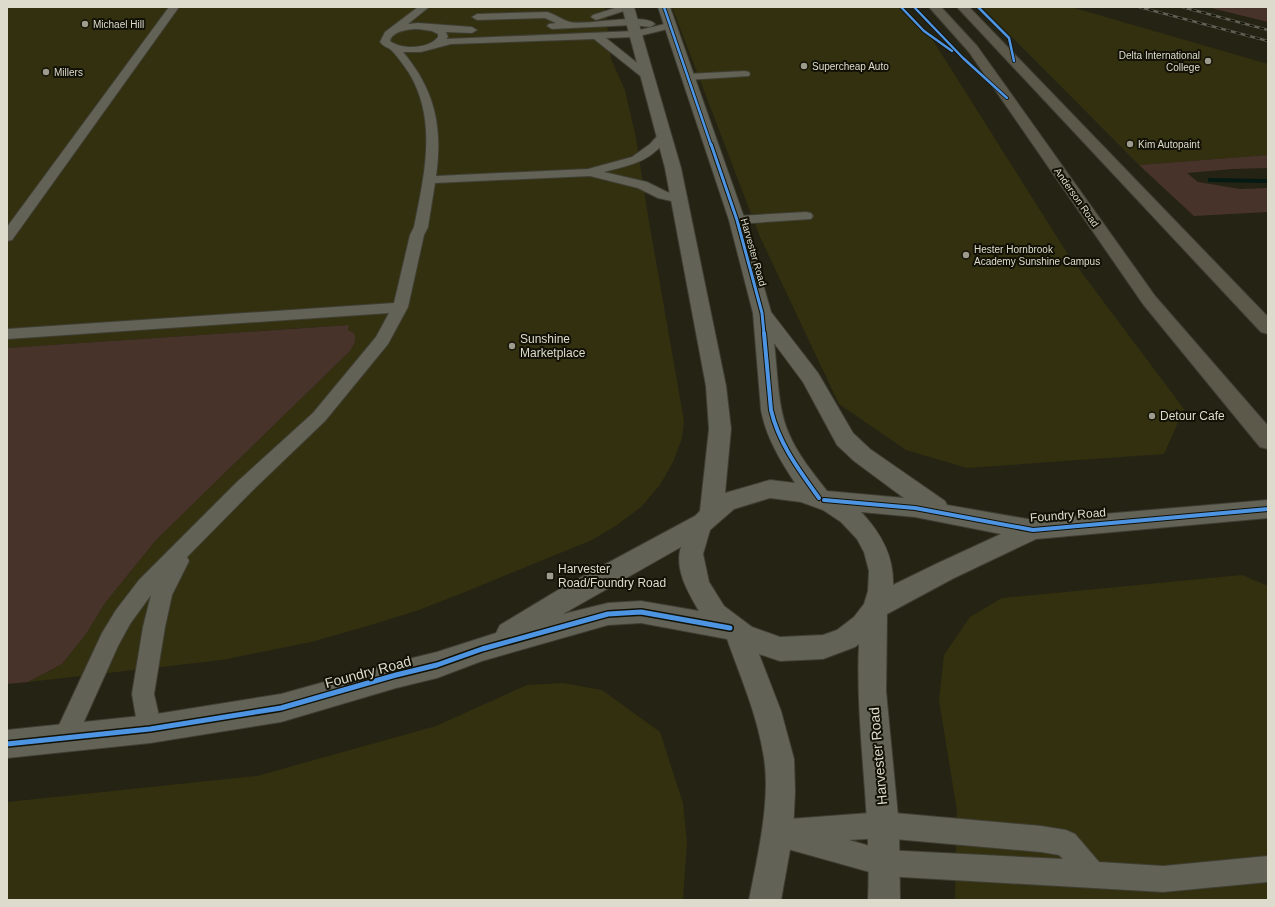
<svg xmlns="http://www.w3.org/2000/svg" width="1275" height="907" viewBox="0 0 1275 907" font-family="Arial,sans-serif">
  <rect width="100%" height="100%" fill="#252314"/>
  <g fill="#33300f">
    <polygon points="7,7 605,7 611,59 625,90 636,138 647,210 684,421 682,438 674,460 660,485 641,507 617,525 592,540 460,594 419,610 364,627 311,642 222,660 28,682 62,664 86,634 105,603 156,540 350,351 348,325 7,348"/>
    <polygon points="672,7 904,7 929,34 1067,253 1184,409 1164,454 967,468 906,450 839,404 760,237"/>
    <polygon points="982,7 1071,7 1268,64 1268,155 1139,165"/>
    <polygon points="1242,575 1268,586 1268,900 955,900 957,811 939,700 944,655 970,617 1002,598"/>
    <polygon points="563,683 602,690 660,732 683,803 687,842 683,900 7,900 7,802 257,776 436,726 527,685"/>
  </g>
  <g fill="#48332a">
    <polygon points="1207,7 1268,7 1268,22"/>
    <polygon points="1268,155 1268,168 1233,169 1187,173 1198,182 1240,189 1268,188 1268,212 1194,216 1139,165"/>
    <path d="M349,325L348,330L354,333C357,341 354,344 350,351L156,540L105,603L86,634L62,664L28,682L7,684V348Z"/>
  </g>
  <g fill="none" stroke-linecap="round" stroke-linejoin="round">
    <polygon fill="#041a13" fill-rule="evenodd" points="1208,178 1268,179 1268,183 1211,182 1208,182"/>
    <defs>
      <g id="service">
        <polygon points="169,7 179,7 12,240 7,241 7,227"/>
        <path d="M418,7H429L408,24L418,23L472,27L477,30L472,33L446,32L448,37L446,39L635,31L669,23L672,24L674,26L672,28L635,37L606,38L651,74L652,76L651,78H643L594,39L451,44L421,52H403C435,90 443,128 436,176L588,169L632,157L650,144L660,133H668L670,135C651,162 634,164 604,172L647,182L667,192L685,196L687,199L685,202L680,203L658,198L638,188L590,176L435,183L428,227L424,235L408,307L388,344L325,421L251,492L187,557L189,561L172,595L165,627L154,694L162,729L158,737L150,740L142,737L138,729L132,694L143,627L151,595L130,624L118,646L73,746L65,750L57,746L53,738L102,633L116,610L139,580L237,482L313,413L376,337L389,313L7,339V329L394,303L410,235L414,227C424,176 438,121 409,73C405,67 395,53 390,49C386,47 383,46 380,42L385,32ZM418,29L432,31L438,34V37C429,49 402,50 390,41C392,31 409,29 418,29Z"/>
        <polygon points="618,7 632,7 630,9 596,20 591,17 593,15"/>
        <path d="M547,12C555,14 562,20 570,22C587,26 644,12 655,24L650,27L632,25L552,29L547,26L549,24L556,23L545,18L477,20L472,17L477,14Z"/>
        <polygon points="745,71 749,72 750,74 749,76 687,80 682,77 687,74"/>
        <polygon points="806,212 811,213 813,216 811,219 737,224 732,223 730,220 732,217 737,216"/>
        <path d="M883,812L1041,826L1066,830L1075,834L1099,862L1163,866L1268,856V882L1163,892L884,876L777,846L768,842L764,833L768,824L777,820L783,822L789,819ZM883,838L1041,852L1059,855L1063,859L884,850L849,840Z"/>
      </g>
      <path id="tertiary" d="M622,7H634L681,168L726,386L731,429L725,493L770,480L795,483C780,460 766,437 761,410L753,313L729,220L658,7H670L745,220L771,312L818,373L853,433L870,449L945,501L947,505L1033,520L1268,500V518L1036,539L954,578L887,614L886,691L899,826L900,900H868C872,814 855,729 859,644L855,647L823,659L780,661L759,654L781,711L794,759L795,791L793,833L781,900H749C757,858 771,801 764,758C758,717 741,678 727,639L641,623L608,625L482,661L437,678L396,688L281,722L150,743L7,758V730L150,715L281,694L396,662L437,652L496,633L500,625L563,587L695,516L700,511L709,429L706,386L665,168ZM774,343L803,382L837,445L854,461L904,498L827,491C813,473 798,455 789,434C777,407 778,373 774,343ZM770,498L801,502L823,510L841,522L857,539L864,552L869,571L868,591L864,604L854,617L837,630L823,635L780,637L752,627L724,606L709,582L703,554L710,530L734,509ZM861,512L915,517L1001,534L936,564L893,585C894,556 881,533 861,512ZM681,547C674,569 688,592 699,611L641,601L608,603L563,614Z"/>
      <g id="primary">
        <polygon points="929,7 941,7 977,46 1155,296 1268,426 1268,449 1260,447 1143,304 969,52"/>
        <polygon points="957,7 969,7 1268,317 1268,334 1261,332"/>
      </g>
    </defs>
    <use href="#service" stroke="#3f3e32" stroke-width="2"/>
    <use href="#tertiary" stroke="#3f3e32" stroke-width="2"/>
    <use href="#primary" stroke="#3f3e32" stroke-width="2"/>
    <use href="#service" fill="#626256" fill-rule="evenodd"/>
    <use href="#tertiary" fill="#626256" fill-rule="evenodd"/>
    <use href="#primary" fill="#5c594b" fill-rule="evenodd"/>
    <defs>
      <g id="rail">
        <polyline points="1139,7 1268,41"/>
        <polyline points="1182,7 1268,30"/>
      </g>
    </defs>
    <use href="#rail" stroke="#5e5e52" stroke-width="2.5"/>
    <use href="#rail" stroke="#121106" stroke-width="1.5" stroke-dasharray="5" stroke-linecap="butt"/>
    <defs>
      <g id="cycleway-far3">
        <polyline points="664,7 711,145"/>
        <polyline points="901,7 924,31 952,51"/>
        <polyline points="914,7 963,58 1007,98"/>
        <polyline points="978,7 1009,38 1014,61"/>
      </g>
      <polyline id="cycleway-far2" points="711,144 737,220 762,313 764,334"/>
      <g id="cycleway-far1">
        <path d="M764,333L771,410C779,444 799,470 819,498"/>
        <polyline points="824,500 915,508 1033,530 1268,509"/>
      </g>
      <polyline id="cycleway" points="7,744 150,729 281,708 396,675 437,665 482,649 608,614 641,612 730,628"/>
    </defs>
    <use href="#cycleway-far3" stroke="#121106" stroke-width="4"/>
    <use href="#cycleway-far2" stroke="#121106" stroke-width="5"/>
    <use href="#cycleway-far1" stroke="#121106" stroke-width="6"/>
    <use href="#cycleway" stroke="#121106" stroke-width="8"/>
    <use href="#cycleway-far3" stroke="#4d94e3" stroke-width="2.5"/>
    <use href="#cycleway-far2" stroke="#4d94e3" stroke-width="3"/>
    <use href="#cycleway-far1" stroke="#4d94e3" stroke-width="4"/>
    <use href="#cycleway" stroke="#4d94e3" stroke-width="5"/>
  </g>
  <g fill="#9d9b8c" stroke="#121106" stroke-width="1.5">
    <circle cx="85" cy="24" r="4"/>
    <circle cx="1208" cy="61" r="4"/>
    <circle cx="804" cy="66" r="4"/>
    <circle cx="46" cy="72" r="4"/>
    <circle cx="1130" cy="144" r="4"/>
    <circle cx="966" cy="255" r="4"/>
    <circle cx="512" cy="346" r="4"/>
    <circle cx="1152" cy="416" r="4"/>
    <rect x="546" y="572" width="8" height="8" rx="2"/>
  </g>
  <g text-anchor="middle" stroke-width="4" stroke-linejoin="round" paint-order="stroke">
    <g font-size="10" fill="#dddccc" stroke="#121106" text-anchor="start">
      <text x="93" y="28">Michael Hill</text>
      <text x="1200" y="59" text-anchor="end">Delta International<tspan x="1200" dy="12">College</tspan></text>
      <text x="812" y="70">Supercheap Auto</text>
      <text x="54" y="76">Millers</text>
      <text x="1138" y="148">Kim Autopaint</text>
      <text x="974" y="253">Hester Hornbrook<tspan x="974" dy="12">Academy Sunshine Campus</tspan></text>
    </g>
    <g font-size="10" fill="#dddccc" stroke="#121106">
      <text transform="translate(1077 197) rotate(55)" y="4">Anderson Road</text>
      <text transform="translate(754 252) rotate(74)" y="4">Harvester Road</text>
    </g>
    <g font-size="12" fill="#dddccc" stroke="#121106" text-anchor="start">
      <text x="520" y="343">Sunshine<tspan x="520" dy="14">Marketplace</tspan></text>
      <text x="1160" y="420">Detour Cafe</text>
      <text x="558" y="573">Harvester<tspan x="558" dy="14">Road/Foundry Road</tspan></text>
    </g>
    <g font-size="12" fill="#dddccc" stroke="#121106">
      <text transform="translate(1068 515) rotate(-4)" y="4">Foundry Road</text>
    </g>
    <g font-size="14" fill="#dddccc" stroke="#121106">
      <text transform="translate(368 672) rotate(-15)" y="5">Foundry Road</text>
      <text transform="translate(878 756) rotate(-95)" y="5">Harvester Road</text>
    </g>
  </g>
  <rect width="1275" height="907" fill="none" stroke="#dddccc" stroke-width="16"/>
</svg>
